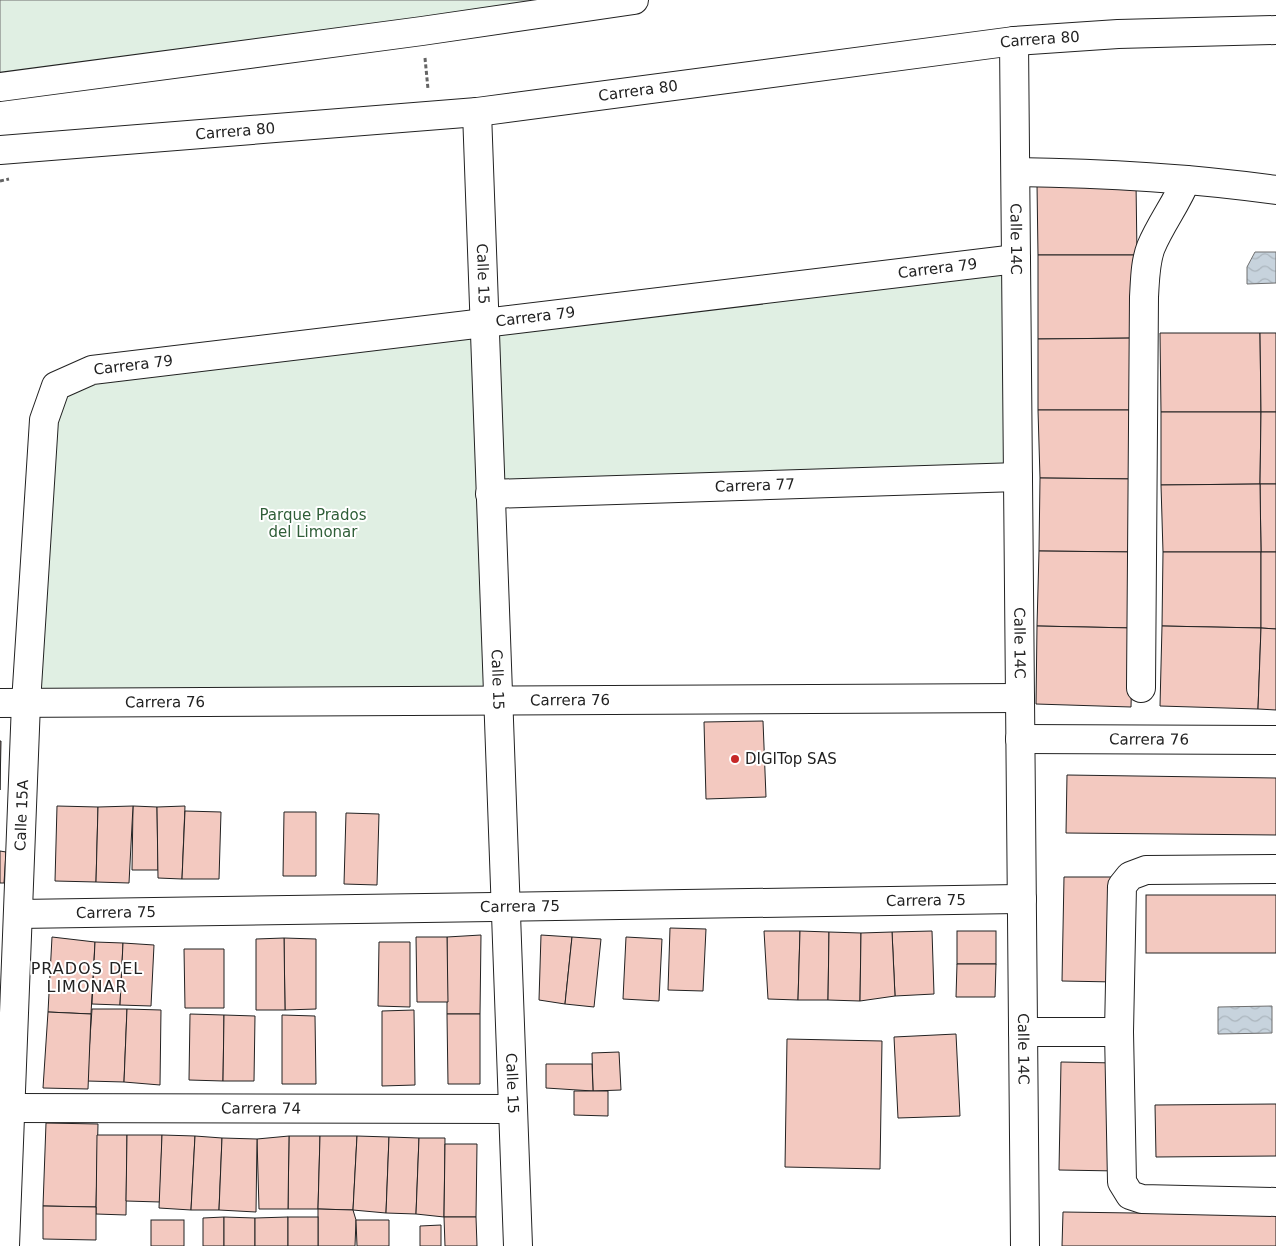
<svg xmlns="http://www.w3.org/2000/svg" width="1276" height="1246" viewBox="0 0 1276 1246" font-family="'DejaVu Sans',sans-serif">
  <defs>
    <pattern id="water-waves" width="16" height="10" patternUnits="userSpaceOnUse" patternTransform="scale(1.25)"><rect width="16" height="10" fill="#c7d3dd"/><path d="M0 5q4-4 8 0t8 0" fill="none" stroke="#abb5bd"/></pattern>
  </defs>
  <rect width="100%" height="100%" fill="#fff"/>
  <g fill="#e0efe3" stroke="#6f6f6f">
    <polygon points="0,0 634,0 0,87"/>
    <polygon points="1016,259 1018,477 491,494 498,701 26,703 56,386"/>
  </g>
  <g fill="url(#water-waves)" stroke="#6f6f6f">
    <polygon points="1255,252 1276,252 1276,283 1247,284 1247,267"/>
    <polygon points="1272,1006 1272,1033 1218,1034 1218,1007"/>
  </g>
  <g fill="#f3c9c0" stroke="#222">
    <polygon points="1136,183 1137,255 1038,255 1037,184"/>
    <polygon points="1038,255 1137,255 1138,338 1038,339"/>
    <polygon points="1160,333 1260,333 1261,412 1161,412"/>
    <polygon points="1260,333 1276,333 1276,412 1261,412"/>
    <polygon points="1138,338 1138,410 1038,410 1038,339"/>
    <polygon points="1038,410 1138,410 1137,479 1040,478"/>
    <polygon points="1161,412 1261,412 1260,484 1161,485"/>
    <polygon points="1261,412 1276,412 1276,484 1260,484"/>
    <polygon points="1040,478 1137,479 1136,552 1039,551"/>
    <polygon points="1260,484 1276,484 1276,552 1261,552"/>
    <polygon points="1260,484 1261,552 1163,552 1161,485"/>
    <polygon points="1039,551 1136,552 1133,628 1037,626"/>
    <polygon points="1163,552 1261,552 1261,628 1162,626"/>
    <polygon points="1261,552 1276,552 1276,629 1261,628"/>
    <polygon points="1037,626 1133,628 1131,707 1036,704"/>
    <polygon points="1162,626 1261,628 1258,709 1160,706"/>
    <polygon points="1261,628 1276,629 1276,710 1258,709"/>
    <polygon points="763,721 766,797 706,799 704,722"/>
    <polygon points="0,741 1,741 0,790"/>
    <polygon points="1067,775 1276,778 1276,835 1066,833"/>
    <polygon points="57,806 98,807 96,882 55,881"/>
    <polygon points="133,806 157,807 158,870 132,870"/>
    <polygon points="133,806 129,883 96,882 98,807"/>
    <polygon points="185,806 182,879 158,878 157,807"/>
    <polygon points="185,811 221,812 219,879 182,879"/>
    <polygon points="284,812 316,812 316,876 283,876"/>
    <polygon points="346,813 379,814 377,885 344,884"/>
    <polygon points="0,851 6,852 4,883 0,883"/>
    <polygon points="1064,877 1116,877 1115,982 1062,981"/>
    <rect x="1146" y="895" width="130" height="58"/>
    <polygon points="670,928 706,929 703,991 668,990"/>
    <polygon points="764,931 800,931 798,1000 768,999"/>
    <polygon points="800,931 829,932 828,1000 798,1000"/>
    <polygon points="932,931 934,994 895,996 892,932"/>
    <rect x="957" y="931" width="39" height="33"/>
    <polygon points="829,932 861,933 860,1001 828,1000"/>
    <polygon points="892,932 895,996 860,1001 861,933"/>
    <polygon points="481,935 480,1014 447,1014 447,937"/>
    <polygon points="541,935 572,937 565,1004 539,1000"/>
    <polygon points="52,937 95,942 91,1014 48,1012"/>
    <polygon points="416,937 447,937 448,1002 417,1002"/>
    <polygon points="572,937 601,939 594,1007 565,1004"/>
    <polygon points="626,937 662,939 659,1001 623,999"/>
    <polygon points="284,938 316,939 316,1009 285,1010"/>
    <polygon points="284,938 285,1010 256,1010 256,939"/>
    <polygon points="95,942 123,943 120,1005 92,1004"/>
    <polygon points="379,942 410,942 410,1007 378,1006"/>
    <polygon points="123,943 154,945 151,1006 120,1005"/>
    <polygon points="184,949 224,949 224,1008 185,1008"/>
    <polygon points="957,964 996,964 995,997 956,997"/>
    <polygon points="92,1009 127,1009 124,1082 87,1081"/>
    <polygon points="127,1009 161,1010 160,1085 124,1082"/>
    <polygon points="414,1010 415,1085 382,1086 382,1011"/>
    <polygon points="48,1012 91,1014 88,1089 43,1088"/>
    <polygon points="190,1014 224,1015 223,1081 189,1080"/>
    <polygon points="447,1014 480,1014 480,1084 448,1084"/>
    <polygon points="224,1015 255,1016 254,1081 223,1081"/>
    <polygon points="282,1015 315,1016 316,1084 282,1084"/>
    <polygon points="956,1034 960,1116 898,1118 894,1037"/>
    <polygon points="787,1039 882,1041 880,1169 785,1167"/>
    <polygon points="619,1052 621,1090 593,1091 592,1053"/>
    <polygon points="1061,1062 1117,1063 1118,1171 1059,1170"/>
    <polygon points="546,1064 592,1064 593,1091 546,1088"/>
    <polygon points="574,1091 608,1091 608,1116 574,1115"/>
    <polygon points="1276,1104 1276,1156 1156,1157 1155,1105"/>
    <polygon points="46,1123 98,1124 96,1207 43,1206"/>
    <polygon points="97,1135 127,1135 126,1215 96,1214"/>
    <polygon points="127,1135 162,1135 160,1202 126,1201"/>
    <polygon points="162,1135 195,1136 191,1210 159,1208"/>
    <polygon points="195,1136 222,1138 219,1210 191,1210"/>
    <polygon points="289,1136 320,1136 318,1209 288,1209"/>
    <polygon points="289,1136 288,1209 259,1209 257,1139"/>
    <polygon points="320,1136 357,1136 353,1210 318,1209"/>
    <polygon points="357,1136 389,1137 386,1213 353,1210"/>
    <polygon points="389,1137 419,1138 416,1214 386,1213"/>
    <polygon points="222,1138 257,1139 256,1212 219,1210"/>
    <polygon points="419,1138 445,1138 444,1217 416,1214"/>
    <polygon points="445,1144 477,1144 476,1217 444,1217"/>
    <polygon points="43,1206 96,1207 96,1240 43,1239"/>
    <polygon points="318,1209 353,1210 356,1220 355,1246 318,1246"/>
    <polygon points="1063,1212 1276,1215 1276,1246 1062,1246"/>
    <polygon points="224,1217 224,1246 203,1246 203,1218"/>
    <polygon points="224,1217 255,1218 255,1246 224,1246"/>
    <polygon points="288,1217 288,1246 255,1246 255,1218"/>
    <rect x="288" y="1217" width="30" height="29"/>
    <polygon points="444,1217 476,1217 477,1246 445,1246"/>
    <rect x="151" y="1220" width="33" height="26"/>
    <polygon points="356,1220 389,1220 389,1246 357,1246"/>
    <polygon points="441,1225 441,1246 420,1246 420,1226"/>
  </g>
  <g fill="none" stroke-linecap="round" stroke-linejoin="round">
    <defs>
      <g id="minor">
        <path id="s1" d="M1014,41L1025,1246"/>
        <path id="s2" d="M477,112L518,1246"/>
        <path d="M1016,172C1102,173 1190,178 1276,190"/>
        <path id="s3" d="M490,494L1018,477"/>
        <path d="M1141,688L1144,297C1145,281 1145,262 1151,247C1161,223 1177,203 1186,180"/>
        <path id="s4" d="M0,703L1020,698"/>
        <path id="s5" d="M1020,739L1276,740"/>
        <polyline points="1276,869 1146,870 1130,876 1122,886 1119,1032 1122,1182 1130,1195 1142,1199 1276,1202"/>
        <path id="s6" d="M18,914L1022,899"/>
        <polyline points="1023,1032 1119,1032"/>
        <path id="s7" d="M10,1108L513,1109"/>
        <path id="s8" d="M5,1246L26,703L44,420L56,386L92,370L1016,259"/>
      </g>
      <g id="major">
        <polyline points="0,87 422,31 634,0"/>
        <path id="s9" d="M0,150L477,112L1014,41L1118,34L1276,30"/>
      </g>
    </defs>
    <use href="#minor" stroke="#222" stroke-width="30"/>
    <use href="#major" stroke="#222" stroke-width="30"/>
    <g stroke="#646464" stroke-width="3" stroke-dasharray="4 2.5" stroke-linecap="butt">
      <polyline points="425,58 428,89"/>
      <polyline points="0,181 9,179"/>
    </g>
    <use href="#minor" stroke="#fff" stroke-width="28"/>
    <use href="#major" stroke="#fff" stroke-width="28"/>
  </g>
  <circle fill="#c62828" stroke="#fff" stroke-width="2" cx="735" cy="759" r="5"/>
  <g text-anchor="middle" stroke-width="4" stroke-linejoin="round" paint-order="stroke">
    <g font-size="15" fill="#222" stroke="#fff">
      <text dy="5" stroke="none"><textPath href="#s9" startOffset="1046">Carrera 80</textPath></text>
      <text dy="5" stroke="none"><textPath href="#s9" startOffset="641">Carrera 80</textPath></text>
      <text dy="5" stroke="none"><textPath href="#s9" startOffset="236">Carrera 80</textPath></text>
      <text dy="5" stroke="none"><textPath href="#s1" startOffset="198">Calle 14C</textPath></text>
      <text dy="5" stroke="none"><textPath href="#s8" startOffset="1754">Carrera 79</textPath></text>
      <text dy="5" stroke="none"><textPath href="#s2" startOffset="162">Calle 15</textPath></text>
      <text dy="5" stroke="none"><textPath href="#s8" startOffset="1349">Carrera 79</textPath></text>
      <text dy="5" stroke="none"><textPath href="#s8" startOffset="944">Carrera 79</textPath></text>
      <text dy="5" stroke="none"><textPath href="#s3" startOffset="265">Carrera 77</textPath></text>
      <text dy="5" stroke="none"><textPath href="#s1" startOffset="602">Calle 14C</textPath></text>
      <text dy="5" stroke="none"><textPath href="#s2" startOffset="568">Calle 15</textPath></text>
      <text dy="5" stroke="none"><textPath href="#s4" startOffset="570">Carrera 76</textPath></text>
      <text dy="5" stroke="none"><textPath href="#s4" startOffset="165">Carrera 76</textPath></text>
      <text dy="5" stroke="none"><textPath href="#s5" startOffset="129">Carrera 76</textPath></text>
      <text dy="5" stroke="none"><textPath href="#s8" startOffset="431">Calle 15A</textPath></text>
      <text dy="5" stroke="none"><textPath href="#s6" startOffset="908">Carrera 75</textPath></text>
      <text dy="5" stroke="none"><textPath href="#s6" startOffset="502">Carrera 75</textPath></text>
      <text dy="5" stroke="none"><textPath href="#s6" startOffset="98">Carrera 75</textPath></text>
      <text dy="5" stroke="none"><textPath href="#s1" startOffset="1008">Calle 14C</textPath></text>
      <text dy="5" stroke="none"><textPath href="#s2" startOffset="972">Calle 15</textPath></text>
      <text dy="5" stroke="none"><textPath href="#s7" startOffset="251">Carrera 74</textPath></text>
    </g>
    <g font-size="15" fill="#2f5e38" stroke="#fff">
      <text x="313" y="520">Parque Prados<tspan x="313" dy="17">del Limonar</tspan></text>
    </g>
    <g font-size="15" fill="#222" stroke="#fff" text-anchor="start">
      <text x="745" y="764">DIGITop SAS</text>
    </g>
    <g font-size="16" letter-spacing="1" fill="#222" stroke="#fff">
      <text x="87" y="974">PRADOS DEL<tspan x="87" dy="18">LIMONAR</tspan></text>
    </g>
  </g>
</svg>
